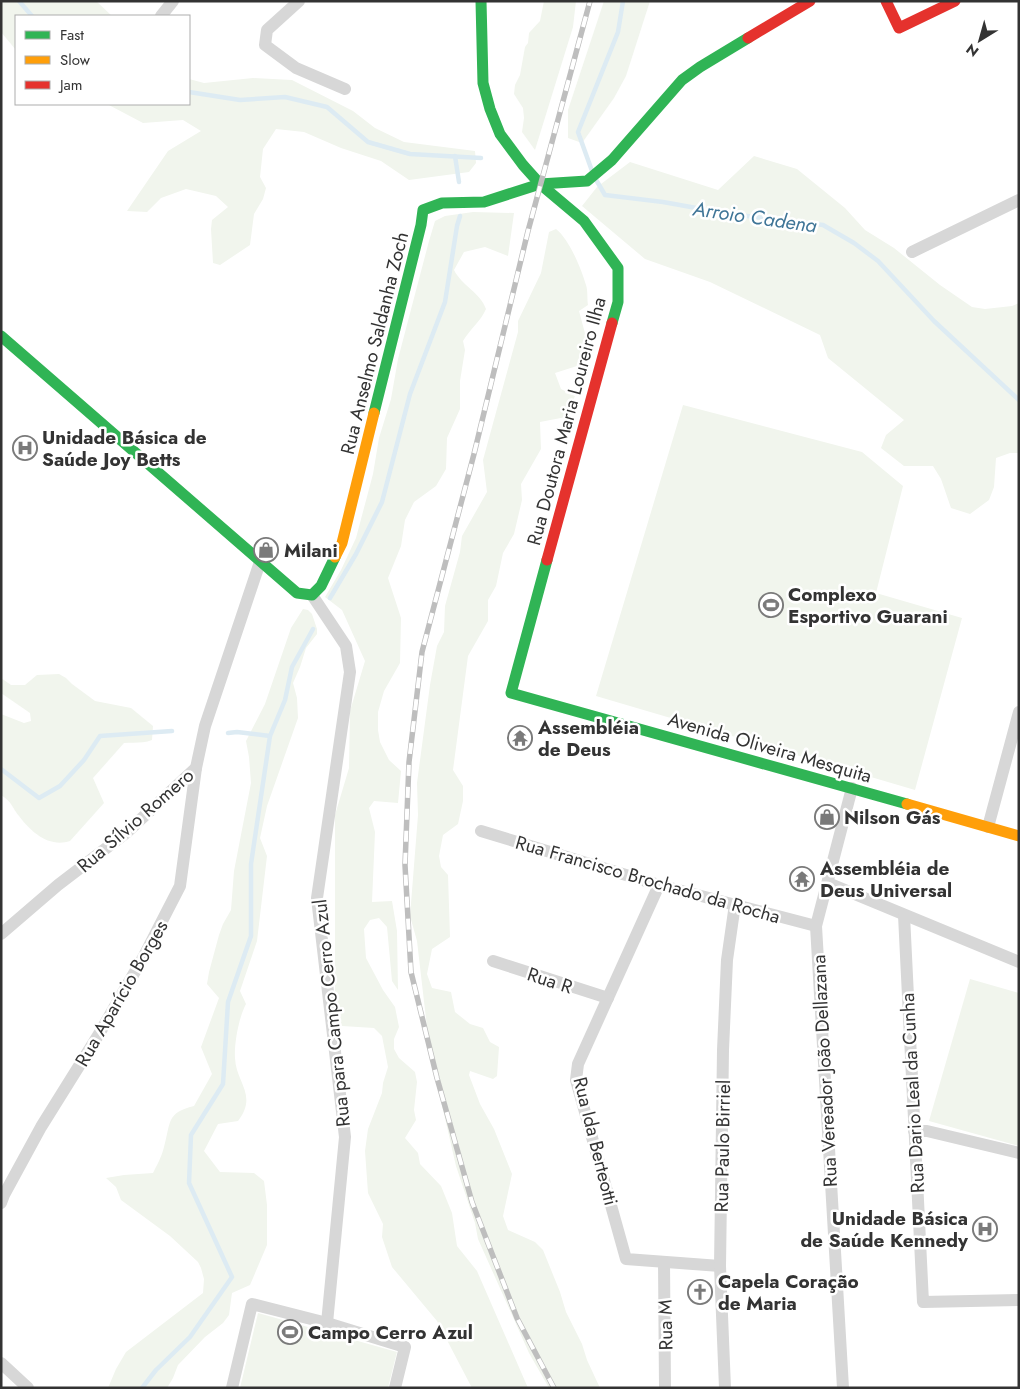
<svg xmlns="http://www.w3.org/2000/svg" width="1020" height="1389" viewBox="0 0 1020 1389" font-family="Jost,sans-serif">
  <rect width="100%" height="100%" fill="#fff"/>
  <g fill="#f1f5ed">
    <polygon points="1,1 96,1 112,16 16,16 16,50 1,32"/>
    <polygon points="544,1 576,1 573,27 535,150 522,132 524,118 523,108 514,94 515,85 520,75 525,47 528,43 529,33 540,21"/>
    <polygon points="604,1 650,1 626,76 614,98 582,143 568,138 568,110"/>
    <polygon points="253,78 292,80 353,111 375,128 404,142 475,151 476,163 469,172 409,180 381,161 341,148 304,132 276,129 263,149 260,177 266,188 263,199 254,214 250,245 220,265 213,263 211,229 212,220 228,207 216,196 186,189 161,198 147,212 127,211 168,151 201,131 183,120 143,123 107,104 189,104 189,79 204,83"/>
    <polygon points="754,156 797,169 845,208 865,230 894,248 940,285 972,307 985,309 1012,306 1019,303 1019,453 1010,453 996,458 994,487 989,500 970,514 951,508 941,479 933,466 904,466 881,448 886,435 904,420 828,358 820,335 710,282 645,259 582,206 597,187 630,162 718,190"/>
    <path d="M473,212L514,213L508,256L485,247L464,252L454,270C462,286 480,292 486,309C481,321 470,329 463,341L465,350L460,381V409L447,438L446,469L436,486L414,502L405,520L401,546L388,578L401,618L400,663L384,691L378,712V730L380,742L389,760L401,771L398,803L374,801L369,808L375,832L372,902L392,901L397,931L398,990L392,981L387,927L379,918L370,920L364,929L366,958L383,990L395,1007L399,1027L394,1039V1049L399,1058L415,1072L417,1082L414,1110L416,1120L405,1138L418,1153L420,1164L441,1186L452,1213L457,1246L477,1271L528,1388H472L437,1321L392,1267L382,1237L383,1224L368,1193L365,1151L368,1129L382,1093L383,1083L388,1067L382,1036L374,1028L342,1026L335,1017V815L349,768L350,711L365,661L342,610L325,597L341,570L356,538L373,474L379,438L391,399L398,359L429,241L435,221L445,216Z"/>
    <path d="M556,229C569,239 581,268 586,285C588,291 587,299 588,305L579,311L590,352L580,365L555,373L561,389L575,396L566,417L540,422L541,449L521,484L522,500L514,534L503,553L496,586L488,600V621L468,656L453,770L463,786V801L458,824L443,835L439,856L441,867L448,875L450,937L432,949L427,974L432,988L451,992L455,1012L470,1024L483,1028L490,1042L499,1047L497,1076L493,1079L470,1071L469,1075L480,1104L494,1129L512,1174L503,1216L508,1230L535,1242L543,1250L560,1292L566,1312L582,1344L587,1360L600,1388H549L529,1353L478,1239L475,1223L456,1166L430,1053L417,941L410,916L418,815L417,783L430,685L437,646L444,632L445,606L460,552L462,536L487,492L483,460L518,332V321L541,273L549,232Z"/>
    <polygon points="683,405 862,452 903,486 876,593 962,618 915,790 596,696"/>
    <path d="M303,609L308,610L312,614L317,629V634L306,648L300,667L293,683L297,698L298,718L267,806L260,838L267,856L257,941L240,991L246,1004C239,1017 234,1043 235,1058C236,1083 258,1095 238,1121L218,1124L204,1151L220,1172L254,1173L264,1181L267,1205V1245L250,1285L232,1293L229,1315L223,1323L205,1337L178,1365L173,1378L167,1388H108L116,1369L126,1352L203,1293L204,1279L201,1268L198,1262L170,1236L121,1200L116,1187L106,1178L124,1175L153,1173C157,1165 162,1156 164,1147C171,1122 166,1113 194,1106L212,1074L201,1047L219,998L207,984L209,972L219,935L223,924L231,910L234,871L251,783L249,757L246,741L265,704L291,628Z"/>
    <path d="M59,674L66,678L72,684L95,701L131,708L153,726L152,740C143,744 134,742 124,743L93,778L104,803L70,841C49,848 31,832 19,816C11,806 13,803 1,795V714L24,723L31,721L30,713L1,693V678L11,685H25L37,675Z"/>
    <polygon points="970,979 1019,993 1019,1146 929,1121"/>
    <polygon points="258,1313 397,1352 388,1388 240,1388"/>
  </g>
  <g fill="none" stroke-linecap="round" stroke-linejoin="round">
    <g stroke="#ddebf3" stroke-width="4.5">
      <polyline points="19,1 32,16"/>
      <polyline points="189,92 240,100 285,97 327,107 368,142 410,154 481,158"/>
      <polyline points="455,156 459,182"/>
      <polyline points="592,171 578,132 618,32 623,1"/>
      <polyline points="595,178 605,195 663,202 730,214 823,225 854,243 878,261 934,321 1019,400"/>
      <polyline points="330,598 356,554 382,502 410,394 445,302 457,226 460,216"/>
      <polyline points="228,733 237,732 270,736"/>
      <polyline points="1,769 39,798 60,786 84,760 100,736 172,731"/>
      <polyline points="142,1388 156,1370 190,1337 232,1277 189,1183 191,1135 223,1084 228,1002 251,936 251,864 270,736 285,700 292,667 313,629"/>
    </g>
    <g stroke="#d7d7d7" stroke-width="12">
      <polyline points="299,1 267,30 265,45 296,68 345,89"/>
      <polyline points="161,16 173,1"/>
      <polyline points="912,252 1019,200"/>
      <polyline points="312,595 346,646 350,672 317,898 345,1137 327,1323"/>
      <polyline points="988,827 1019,712"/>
      <polyline points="481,831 659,885 816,926"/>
      <polyline points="828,883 1019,962"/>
      <polyline points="659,885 578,1064 576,1080 626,1259 720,1266"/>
      <polyline points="904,915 923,1302 1019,1300"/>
      <polyline points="1,934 58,885 126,833 196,768"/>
      <polyline points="493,961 608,998"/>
      <polyline points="914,1131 927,1131 1019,1153"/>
      <polyline points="1,1203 4,1195 41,1127 99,1034 144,956 180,886 196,768 205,726 260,562"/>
      <polyline points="664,1262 665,1388"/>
      <polyline points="1,1363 28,1388"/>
      <polyline points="232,1388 252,1304 327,1323 405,1347 395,1388"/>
      <polyline points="725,1388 720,1266 723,1050 727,960 735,904"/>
      <polyline points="843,1388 816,926 852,788"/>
    </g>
    <g stroke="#30b455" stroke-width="11">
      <polyline points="481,1 483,83 490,109 500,134 523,165 540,184 584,221 618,268 618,302 612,323"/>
      <polyline points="1,336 297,593 312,595 321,586 335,557"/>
      <polyline points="374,413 421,225 423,210 442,203 484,202 540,184 587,181 612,160 682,80 700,67 748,38"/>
      <polyline points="547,560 511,693 907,804"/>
    </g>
    <g stroke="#ff9f0a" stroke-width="11">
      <polyline points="335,557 342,543 374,413"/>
      <polyline points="907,804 1019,836"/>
    </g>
    <g stroke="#e5322d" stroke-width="11">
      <polyline points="886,1 899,28 955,1"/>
      <polyline points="748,38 810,1"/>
      <polyline points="547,560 612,323"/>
    </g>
    <defs>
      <polyline id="rail" points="554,1388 517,1318 472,1202 437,1078 411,972 405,865 409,762 422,652 474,454 528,231 590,1"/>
    </defs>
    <use href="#rail" stroke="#bebebe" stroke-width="5.5"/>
    <use href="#rail" stroke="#fff" stroke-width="4" stroke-dasharray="11" stroke-linecap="butt"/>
  </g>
  <defs>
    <symbol id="hospital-ring" viewBox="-11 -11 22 22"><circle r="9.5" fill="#fff" stroke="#7a7a7a" stroke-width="1.5"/><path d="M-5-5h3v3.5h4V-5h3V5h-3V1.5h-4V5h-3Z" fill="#7a7a7a"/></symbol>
    <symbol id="shop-ring" viewBox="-11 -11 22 22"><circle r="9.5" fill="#fff" stroke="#7a7a7a" stroke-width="1.5"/><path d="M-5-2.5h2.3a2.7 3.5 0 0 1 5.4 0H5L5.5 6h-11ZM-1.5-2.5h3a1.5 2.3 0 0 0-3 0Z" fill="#7a7a7a"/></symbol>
    <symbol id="stadium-ring" viewBox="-11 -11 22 22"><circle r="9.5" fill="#fff" stroke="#7a7a7a" stroke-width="1.5"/><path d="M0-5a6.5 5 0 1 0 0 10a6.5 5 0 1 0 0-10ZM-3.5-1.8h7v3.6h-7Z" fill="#7a7a7a"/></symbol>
    <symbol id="temple-ring" viewBox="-11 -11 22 22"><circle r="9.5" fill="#fff" stroke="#7a7a7a" stroke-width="1.5"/><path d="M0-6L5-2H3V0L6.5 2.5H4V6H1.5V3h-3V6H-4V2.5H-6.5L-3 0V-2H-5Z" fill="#7a7a7a"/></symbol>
    <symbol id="church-ring" viewBox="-11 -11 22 22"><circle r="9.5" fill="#fff" stroke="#7a7a7a" stroke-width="1.5"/><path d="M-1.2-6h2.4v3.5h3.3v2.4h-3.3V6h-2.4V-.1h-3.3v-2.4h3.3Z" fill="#7a7a7a"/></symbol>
  </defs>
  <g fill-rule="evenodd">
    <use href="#hospital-ring" x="11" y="434" width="28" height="28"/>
    <use href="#shop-ring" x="252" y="536" width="28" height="28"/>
    <use href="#stadium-ring" x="757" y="591" width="28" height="28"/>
    <use href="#temple-ring" x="506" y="724" width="28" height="28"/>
    <use href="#shop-ring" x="813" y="803" width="28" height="28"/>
    <use href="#temple-ring" x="788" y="865" width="28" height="28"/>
    <use href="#hospital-ring" x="971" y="1215" width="28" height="28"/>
    <use href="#church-ring" x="686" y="1278" width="28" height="28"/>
    <use href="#stadium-ring" x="276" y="1318" width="28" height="28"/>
  </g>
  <g text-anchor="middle" stroke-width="5" stroke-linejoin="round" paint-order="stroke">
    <g font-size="19" fill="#333" stroke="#fff">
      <text transform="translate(374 343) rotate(-76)" y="7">Rua Anselmo Saldanha Zoch</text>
      <text transform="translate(566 421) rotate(-75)" y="7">Rua Doutora Maria Loureiro Ilha</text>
      <text transform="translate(770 747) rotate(16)" y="7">Avenida Oliveira Mesquita</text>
      <text transform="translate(135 820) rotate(-41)" y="7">Rua Sílvio Romero</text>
      <text transform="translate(648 879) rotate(16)" y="7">Rua Francisco Brochado da Rocha</text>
      <text transform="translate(550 980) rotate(18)" y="7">Rua R</text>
      <text transform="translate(121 993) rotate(-60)" y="7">Rua Aparício Borges</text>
      <text transform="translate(331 1013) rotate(-96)" y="7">Rua para Campo Cerro Azul</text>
      <text transform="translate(824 1071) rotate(-93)" y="7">Rua Vereador João Dellazana</text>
      <text transform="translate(912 1093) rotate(-93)" y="7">Rua Dario Leal da Cunha</text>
      <text transform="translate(596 1141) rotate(76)" y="7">Rua Ida Berteotti</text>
      <text transform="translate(722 1146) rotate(-89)" y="7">Rua Paulo Birriel</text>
      <text transform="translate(665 1325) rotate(-91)" y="7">Rua M</text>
    </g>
    <g font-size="19" font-weight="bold" fill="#333" stroke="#fff" text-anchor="start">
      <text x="42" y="444">Unidade Básica de<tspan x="42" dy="22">Saúde Joy Betts</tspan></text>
      <text x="284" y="557">Milani</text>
      <text x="788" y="601">Complexo<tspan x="788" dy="22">Esportivo Guarani</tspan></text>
      <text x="538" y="734">Assembléia<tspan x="538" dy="22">de Deus</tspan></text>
      <text x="844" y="824">Nilson Gás</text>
      <text x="820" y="875">Assembléia de<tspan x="820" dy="22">Deus Universal</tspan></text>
      <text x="968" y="1225" text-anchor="end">Unidade Básica<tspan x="968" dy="22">de Saúde Kennedy</tspan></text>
      <text x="718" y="1288">Capela Coração<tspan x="718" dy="22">de Maria</tspan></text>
      <text x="308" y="1339">Campo Cerro Azul</text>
    </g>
    <g font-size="20" font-style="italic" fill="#3f7597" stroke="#fff">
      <text transform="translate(755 217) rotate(8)" y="7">Arroio Cadena</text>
    </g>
  </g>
  <rect width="1020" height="1389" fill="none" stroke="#333333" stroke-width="5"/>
  <rect x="15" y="15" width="175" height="90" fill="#ffffff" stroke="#adadad"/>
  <rect x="25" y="31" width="25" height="8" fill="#30b455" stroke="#adadad"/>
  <text x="60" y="40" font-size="15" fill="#333333">Fast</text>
  <rect x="25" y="56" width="25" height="8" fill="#ff9f0a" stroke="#adadad"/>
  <text x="60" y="65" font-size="15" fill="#333333">Slow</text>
  <rect x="25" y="81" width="25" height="8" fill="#e5322d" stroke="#adadad"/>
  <text x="60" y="90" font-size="15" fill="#333333">Jam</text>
  <g transform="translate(980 40) rotate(217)" stroke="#ffffff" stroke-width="4" paint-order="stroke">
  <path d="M0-4L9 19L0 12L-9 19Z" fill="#333333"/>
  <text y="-8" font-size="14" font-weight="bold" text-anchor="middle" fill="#333333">N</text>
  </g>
</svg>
